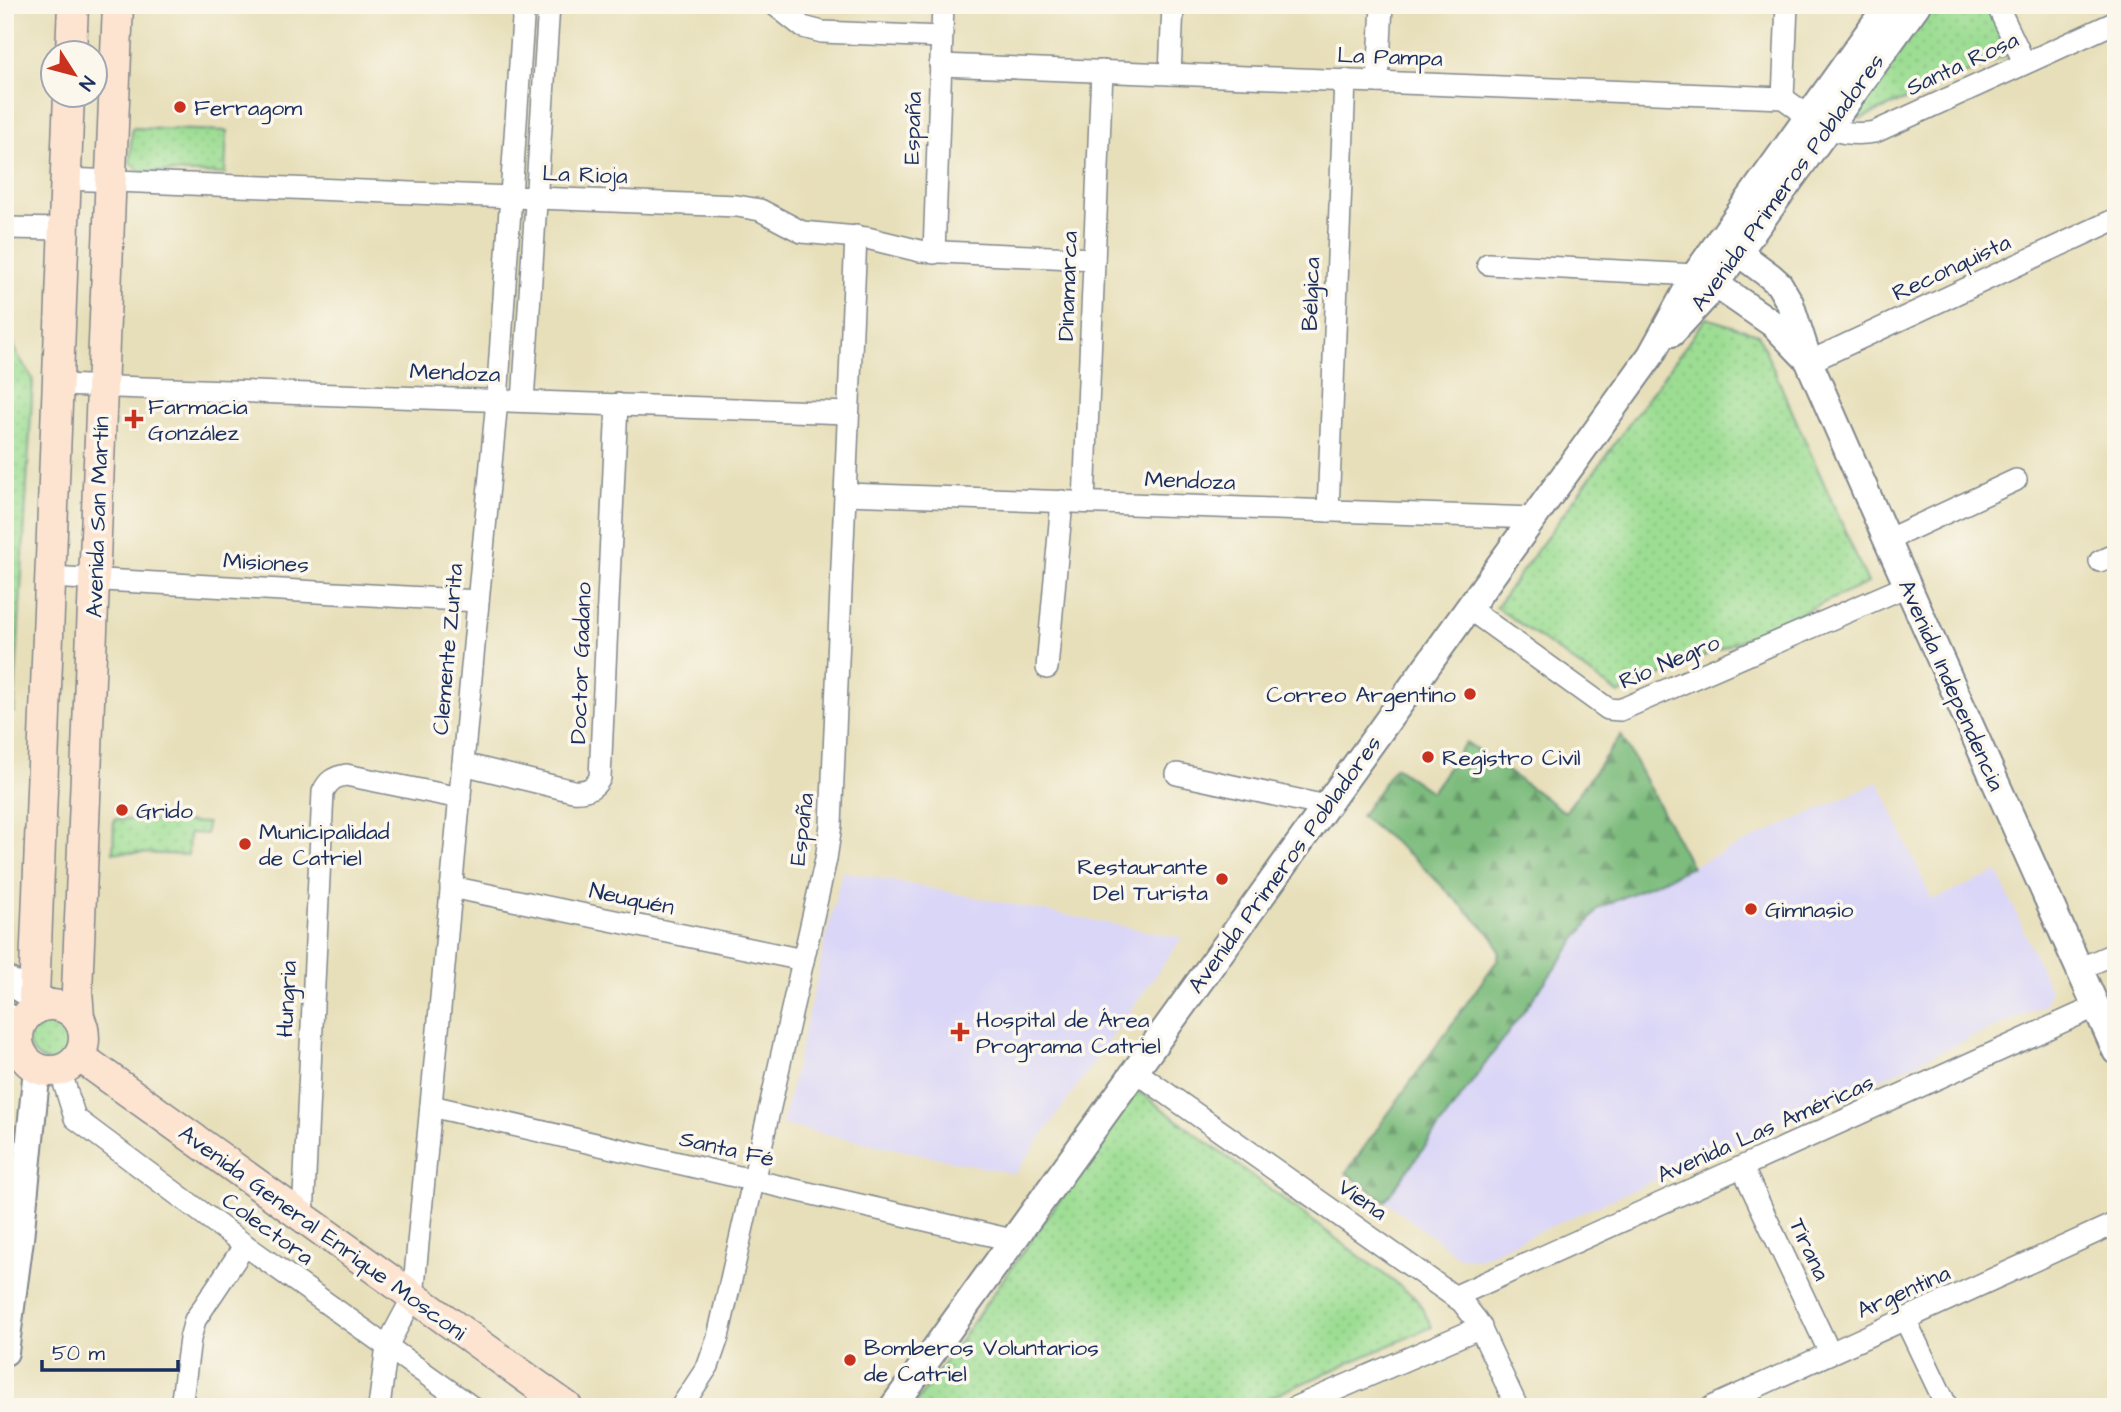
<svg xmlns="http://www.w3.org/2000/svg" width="2121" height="1412" viewBox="0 0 2121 1412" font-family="'Architects Daughter',sans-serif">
  <defs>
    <pattern id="green-dots" width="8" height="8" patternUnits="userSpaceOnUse" patternTransform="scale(1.75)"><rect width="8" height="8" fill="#9cdd93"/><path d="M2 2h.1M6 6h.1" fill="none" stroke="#86be81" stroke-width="1.8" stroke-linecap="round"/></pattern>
    <pattern id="forest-firs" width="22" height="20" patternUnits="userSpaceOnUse" patternTransform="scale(1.75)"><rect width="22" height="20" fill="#7dbc7d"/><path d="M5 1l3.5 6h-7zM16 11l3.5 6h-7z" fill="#66996a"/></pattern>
  </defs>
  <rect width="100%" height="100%" fill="#fbf7ec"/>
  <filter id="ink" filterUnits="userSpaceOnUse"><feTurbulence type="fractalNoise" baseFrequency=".0143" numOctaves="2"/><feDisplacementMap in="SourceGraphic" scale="14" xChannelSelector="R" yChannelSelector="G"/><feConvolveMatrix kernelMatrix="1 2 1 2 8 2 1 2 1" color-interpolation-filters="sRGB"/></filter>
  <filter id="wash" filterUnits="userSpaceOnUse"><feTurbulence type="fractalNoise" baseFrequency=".00686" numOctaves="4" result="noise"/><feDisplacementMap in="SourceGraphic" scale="28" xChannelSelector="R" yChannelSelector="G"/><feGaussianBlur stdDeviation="1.57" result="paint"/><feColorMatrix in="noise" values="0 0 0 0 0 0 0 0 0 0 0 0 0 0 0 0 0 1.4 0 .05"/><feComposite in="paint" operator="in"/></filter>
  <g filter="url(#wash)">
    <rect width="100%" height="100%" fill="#e7dfb9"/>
    <g fill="#dad6f7">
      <polygon points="1879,782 1932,900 1998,872 2050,990 2045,1005 1478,1259 1459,1257 1385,1201 1599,908"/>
      <polygon points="842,871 1182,938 1015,1174 782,1125"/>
    </g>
    <g fill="url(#green-dots)" stroke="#5c8678" stroke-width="2">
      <polygon points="1925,5 1990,5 2011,54 1860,119 1849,111"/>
      <polygon points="132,128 227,131 225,174 140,171 130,163"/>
      <path d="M5,315H13C8,346 17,354 33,379L14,712L5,711Z"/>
      <polygon points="1706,318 1758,334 1868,583 1619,694 1496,607"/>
      <polygon points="114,819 207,823 206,834 189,833 188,855 113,852"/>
      <circle cx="51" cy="1038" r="23"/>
      <polygon points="1137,1090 1417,1299 1432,1327 1248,1407 913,1407"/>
    </g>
    <polygon fill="url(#forest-firs)" stroke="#4c766e" stroke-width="2" points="1621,735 1692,867 1599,908 1385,1201 1346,1173 1498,959 1499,952 1494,938 1417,861 1361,816 1395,767 1431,792 1466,742 1565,812"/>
  </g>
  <g filter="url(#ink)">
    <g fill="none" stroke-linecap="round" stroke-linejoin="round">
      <defs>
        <g id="minor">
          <polyline points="775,5 803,27 822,32 941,37"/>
          <polyline points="1997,5 2024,62"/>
          <path d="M940,65L1783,98C1816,121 1831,139 1875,132L2116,22"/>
          <polyline points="1170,74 1173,5"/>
          <polyline points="1378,82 1382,5"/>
          <polyline points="1783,98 1787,5"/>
          <polyline points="66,179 737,206 760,210 802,232 867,238 920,251 1094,259"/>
          <polyline points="5,228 64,229"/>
          <polyline points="934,253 943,5"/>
          <polyline points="1488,264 1695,275 1708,279"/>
          <polyline points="1809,362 2116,219"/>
          <polyline points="59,385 848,413"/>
          <polyline points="523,401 549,5"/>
          <polyline points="845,494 1534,518"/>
          <polyline points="1084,502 1102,71"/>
          <polyline points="1328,511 1345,80"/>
          <polyline points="1887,540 2016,480"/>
          <polyline points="2100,561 2116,554"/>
          <polyline points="50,577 478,601"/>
          <polyline points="1468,608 1608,709 1620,710 1907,586"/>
          <polyline points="1047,668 1062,501"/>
          <path d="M463,764L573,791C586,792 594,789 600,778L617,404"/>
          <polyline points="1177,774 1326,806"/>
          <polyline points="451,887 803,960"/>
          <polyline points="2079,969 2116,953"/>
          <polyline points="60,1070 75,1118 245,1245 472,1407"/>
          <polyline points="1135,1071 1462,1302 1477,1321 1517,1407"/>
          <polyline points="431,1106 1012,1240"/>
          <polyline points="1742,1167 1830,1353"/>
          <path d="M303,1218L323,792C328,781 334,777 346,775L460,798"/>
          <polyline points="1456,1296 2095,1007"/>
          <polyline points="1905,1319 1947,1407"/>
          <polyline points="181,1407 190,1339 195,1320 245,1245"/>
          <polyline points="379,1407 387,1346 413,1297 497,400 524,5"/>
          <polyline points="681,1407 708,1366 718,1337 826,859 831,825 856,236"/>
          <polyline points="1296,1407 1481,1327"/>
          <polyline points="1712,1407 2116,1223"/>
        </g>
        <g id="tertiary">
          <polyline points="1720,239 1770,276 1779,284 1790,303 1809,362 1887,540 2116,1051"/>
          <polyline points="1706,272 1715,284 1773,324 1804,356"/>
          <polyline points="1672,333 1708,294 1917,5"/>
          <polyline points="5,979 34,997 58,1006"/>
          <polyline points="5,1015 19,1029"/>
          <polyline points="5,1352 20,1239 37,1068"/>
          <polyline points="893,1407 1651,355 1695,275 1888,5"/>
        </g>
        <g id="secondary">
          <polyline points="71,52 73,5"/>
          <circle cx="51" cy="1038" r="33"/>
          <polyline points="36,1009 34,997 69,94"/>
          <polyline points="83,1028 79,1017 77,991 118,5"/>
          <polyline points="79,1056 567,1407"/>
        </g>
      </defs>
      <use href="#minor" stroke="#81878c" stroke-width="24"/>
      <use href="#tertiary" stroke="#81878c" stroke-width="30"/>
      <use href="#secondary" stroke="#81878c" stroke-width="33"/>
      <use href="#minor" stroke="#fff" stroke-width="21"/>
      <use href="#tertiary" stroke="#fff" stroke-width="26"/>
      <use href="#secondary" stroke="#fde4d1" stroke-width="30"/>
    </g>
  </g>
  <g fill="#c8321e" stroke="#fbf7ec" stroke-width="2.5">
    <circle cx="180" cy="107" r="7"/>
    <path d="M130.5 408.5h7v7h7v7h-7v7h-7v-7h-7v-7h7z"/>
    <circle cx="1470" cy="694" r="7"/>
    <circle cx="1428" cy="757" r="7"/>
    <circle cx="122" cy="810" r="7"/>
    <circle cx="245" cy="844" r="7"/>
    <circle cx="1222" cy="879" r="7"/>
    <circle cx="1751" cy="909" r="7"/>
    <path d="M956.5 1021.5h7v7h7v7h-7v7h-7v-7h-7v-7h7z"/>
    <circle cx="850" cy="1360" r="7"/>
  </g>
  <g text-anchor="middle" stroke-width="7" stroke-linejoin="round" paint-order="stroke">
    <g font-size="23" fill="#1b2f5e" stroke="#fbf7ec">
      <text transform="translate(1390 56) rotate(2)" y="8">La Pampa</text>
      <text transform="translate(1962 63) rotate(-25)" y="8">Santa Rosa</text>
      <text transform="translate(912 128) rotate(-88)" y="8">España</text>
      <text transform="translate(585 174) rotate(2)" y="8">La Rioja</text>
      <text transform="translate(1787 182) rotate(-54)" y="8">Avenida Primeros Pobladores</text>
      <text transform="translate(1951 267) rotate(-25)" y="8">Reconquista</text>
      <text transform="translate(1067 286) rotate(-88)" y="8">Dinamarca</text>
      <text transform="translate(1310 294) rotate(-88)" y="8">Bélgica</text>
      <text transform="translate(455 372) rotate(2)" y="8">Mendoza</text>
      <text transform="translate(1190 480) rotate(2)" y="8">Mendoza</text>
      <text transform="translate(97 517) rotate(-88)" y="8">Avenida San Martín</text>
      <text transform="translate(266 562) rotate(3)" y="8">Misiones</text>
      <text transform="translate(447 649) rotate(-85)" y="8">Clemente Zurita</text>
      <text transform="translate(1669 661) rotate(-23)" y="8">Río Negro</text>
      <text transform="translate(580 663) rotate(-88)" y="8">Doctor Gadano</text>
      <text transform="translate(1952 685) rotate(66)" y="8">Avenida Independencia</text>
      <text transform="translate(801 829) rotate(-83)" y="8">España</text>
      <text transform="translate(1284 864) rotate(-54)" y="8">Avenida Primeros Pobladores</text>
      <text transform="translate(632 898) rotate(12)" y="8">Neuquén</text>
      <text transform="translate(286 999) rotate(-87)" y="8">Hungria</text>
      <text transform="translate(1765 1128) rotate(-24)" y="8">Avenida Las Américas</text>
      <text transform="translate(727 1148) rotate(13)" y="8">Santa Fé</text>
      <text transform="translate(1363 1199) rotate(35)" y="8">Viena</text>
      <text transform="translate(268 1228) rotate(36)" y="8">Colectora</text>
      <text transform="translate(323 1232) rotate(36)" y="8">Avenida General Enrique Mosconi</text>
      <text transform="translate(1810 1249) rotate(65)" y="8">Tirana</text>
      <text transform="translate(1903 1291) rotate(-24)" y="8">Argentina</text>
    </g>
    <g font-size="23" fill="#1b2f5e" stroke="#fbf7ec" text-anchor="start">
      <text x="194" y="115">Ferragom</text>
      <text x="148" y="414">Farmacia<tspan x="148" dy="26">González</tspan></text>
      <text x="1456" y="702" text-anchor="end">Correo Argentino</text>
      <text x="1442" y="765">Registro Civil</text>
      <text x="136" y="818">Grido</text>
      <text x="259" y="839">Municipalidad<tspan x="259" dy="26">de Catriel</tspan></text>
      <text x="1208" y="874" text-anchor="end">Restaurante<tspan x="1208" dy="26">Del Turista</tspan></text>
      <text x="1765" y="917">Gimnasio</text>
      <text x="976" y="1027">Hospital de Área<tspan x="976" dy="26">Programa Catriel</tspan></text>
      <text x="864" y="1355">Bomberos Voluntarios<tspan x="864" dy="26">de Catriel</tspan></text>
    </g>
  </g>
  <rect width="2121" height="1412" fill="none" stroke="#fbf7ec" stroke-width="28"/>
  <g transform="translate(74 74) rotate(126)"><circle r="33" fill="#fbf7ec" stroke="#a1a7b3" stroke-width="2"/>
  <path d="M0-5L12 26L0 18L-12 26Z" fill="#c8321e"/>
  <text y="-10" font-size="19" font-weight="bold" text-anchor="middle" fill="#1b2f5e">N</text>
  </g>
  <path d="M42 1360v10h136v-10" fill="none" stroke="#1b2f5e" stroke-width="3.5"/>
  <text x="52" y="1360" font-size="21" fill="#1b2f5e" stroke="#fbf7ec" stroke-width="5" paint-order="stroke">50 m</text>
</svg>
